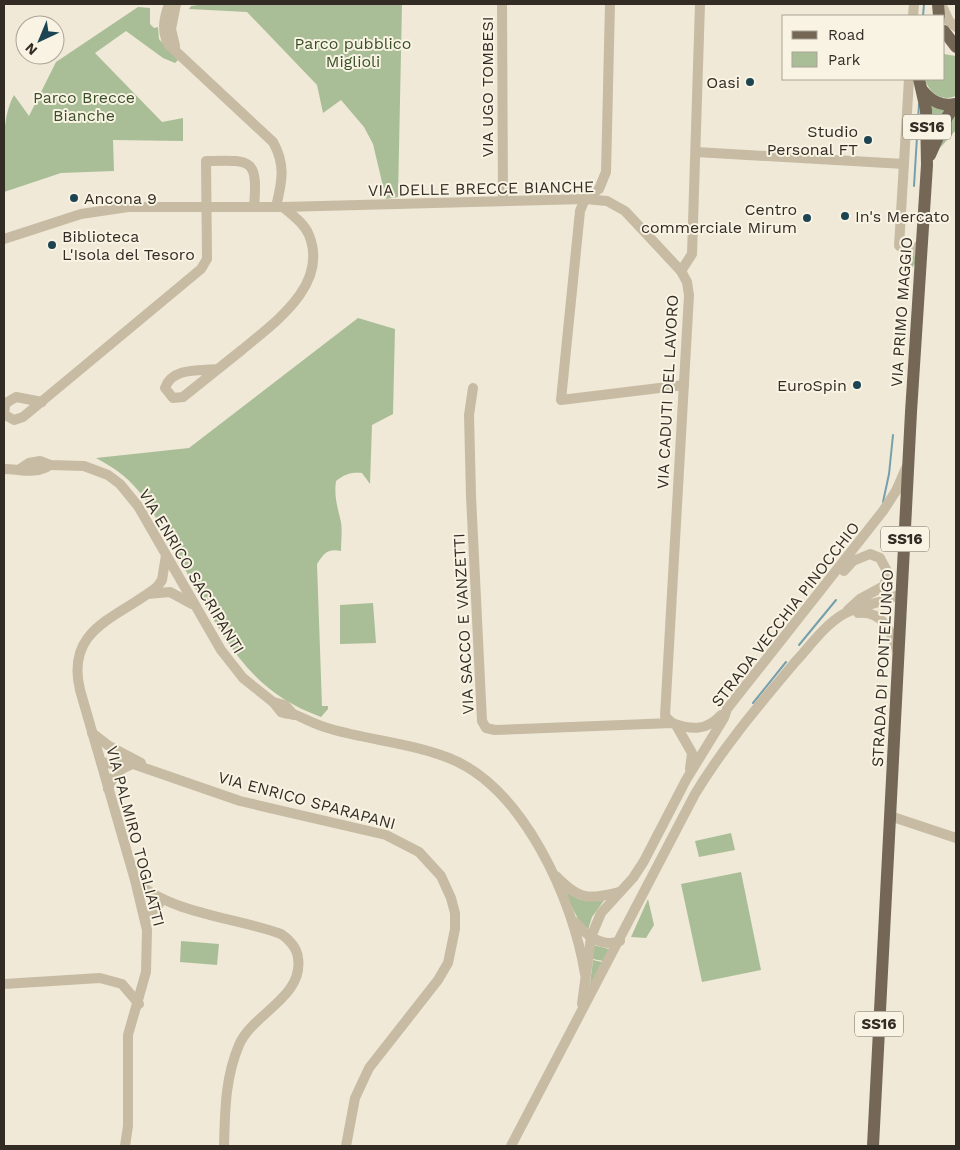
<svg xmlns="http://www.w3.org/2000/svg" width="960" height="1150" viewBox="0 0 960 1150" font-family="'Work Sans',sans-serif">
  <rect width="100%" height="100%" fill="#f0e9d7"/>
  <g fill="#a9be97">
    <polygon points="205,4 402,4 398,197 386,199 373,144 364,127 341,100 323,113 317,85 247,12 189,9 191,6"/>
    <path d="M138,7L150,8V24L154,28L158,27L159,39L178,60L175,63L163,58L126,31L95,53L162,122L183,118V141L113,140L114,171L61,173L4,192C4,164 0,119 14,95L29,116L56,62Z"/>
    <path d="M944,54L956,56V96C941,102 929,93 925,79H944Z"/>
    <polygon points="930,105 946,111 932,141"/>
    <polygon points="956,113 956,130 940,148 945,132"/>
    <polygon points="915,254 915,264 907,273 900,273 901,257"/>
    <path d="M358,318L395,329L393,414L372,425L370,484L362,473C351,472 345,474 336,481C334,495 337,505 340,518C343,527 341,541 341,551C328,548 324,553 317,564L322,706H328V709L321,717C255,693 231,650 198,593C181,562 163,530 145,499C131,480 117,469 96,458L189,448Z"/>
    <polygon points="373,603 376,643 340,644 340,605"/>
    <polygon points="731,833 735,850 699,857 695,841"/>
    <polygon points="741,872 761,970 702,982 681,884"/>
    <polygon points="564,891 580,900 605,899 592,917 588,930 579,921"/>
    <polygon points="648,899 654,925 646,938 631,937"/>
    <polygon points="181,941 219,944 217,965 180,962"/>
    <polygon points="593,945 609,949 603,961 593,959"/>
    <polygon points="593,960 602,962 591,984 590,984"/>
  </g>
  <g fill="none" stroke-linecap="round" stroke-linejoin="round">
    <g stroke="#769fac" stroke-width="2">
      <polyline points="923,16 924,4"/>
      <polyline points="914,186 919,104"/>
      <polyline points="883,502 889,474 893,435"/>
      <polyline points="799,645 836,600"/>
      <polyline points="753,703 786,662"/>
    </g>
    <g stroke="#c7bba3" stroke-width="10">
      <path d="M169,4C164,18 161,32 169,45L273,142C286,165 282,182 276,207"/>
      <polyline points="502,4 503,201"/>
      <polyline points="610,4 606,172 599,189 585,199 580,211 561,400 684,385"/>
      <polyline points="941,4 949,21 956,27"/>
      <polyline points="913,16 914,4"/>
      <polyline points="175,46 171,29 176,4"/>
      <polyline points="909,79 899,246 908,251 913,251 922,243"/>
      <polyline points="696,152 904,164"/>
      <polyline points="4,239 81,214 128,207 283,207 585,199 607,201 625,211 681,271 687,282 689,295 665,716 672,723"/>
      <polyline points="681,271 692,254 700,4"/>
      <path d="M218,369C200,371 172,367 165,388L173,398L183,397C203,381 223,365 243,349C275,322 329,285 309,235C304,223 292,215 283,207"/>
      <path d="M473,388L469,415L471,496L482,721L486,728L495,730L672,723C691,730 707,731 721,715"/>
      <path d="M4,411L5,415L14,420L23,417L201,269L207,259L206,161C252,160 258,158 254,207"/>
      <polyline points="4,411 6,403 16,397 42,402"/>
      <path d="M4,469C21,469 35,475 50,465"/>
      <path d="M20,469L29,463L40,461L50,465L84,466L108,475L120,484L138,506L221,650L243,678L273,702L281,712C286,714 291,714 296,715C308,720 318,726 331,729C369,740 411,743 449,758C523,787 573,899 585,974"/>
      <polyline points="844,571 853,561 870,554 880,558 888,573 884,586 860,599 848,610"/>
      <polyline points="148,594 170,592 192,604"/>
      <path d="M858,613C882,610 891,631 897,650"/>
      <polyline points="273,702 285,705 294,715"/>
      <polyline points="676,725 692,753 690,769"/>
      <polyline points="92,733 109,746 141,763"/>
      <polyline points="101,762 113,764 133,764 240,801 386,835 419,852 441,876 451,898 455,913 455,929 448,963 438,980 369,1068 355,1098 346,1146"/>
      <path d="M108,789C113,776 117,770 130,765"/>
      <polyline points="890,816 956,838"/>
      <path d="M556,876C579,900 588,900 619,892"/>
      <path d="M135,880C167,913 238,918 281,934C289,939 297,948 298,958C304,997 253,1013 239,1045C225,1078 225,1111 224,1146"/>
      <polyline points="145,920 159,904"/>
      <path d="M575,922C586,935 602,948 620,941"/>
      <polyline points="4,984 100,978 122,984 139,1004"/>
      <polyline points="582,1004 591,937 601,913 633,878 644,861 686,780 724,718 727,709 883,511 896,491 906,468"/>
      <path d="M125,1146L128,1126V1035L146,972L147,930L135,880L80,690C65,628 118,618 157,587L162,580L166,555"/>
      <path d="M511,1146L695,794C724,746 760,704 796,661C810,646 824,626 842,615C860,604 883,604 902,593"/>
    </g>
    <g stroke="#746756" stroke-width="12">
      <polyline points="938,4 939,16"/>
      <polyline points="944,31 956,47"/>
      <path d="M922,90C931,101 941,107 956,104"/>
      <polyline points="930,155 947,117 956,104"/>
      <polyline points="873,1146 911,412 927,165 926,110 919,79"/>
    </g>
  </g>
  <g fill="#1c4453" stroke="#f8f3e3" stroke-width="2">
    <circle cx="750" cy="82" r="5"/>
    <circle cx="868" cy="140" r="5"/>
    <circle cx="74" cy="198" r="5"/>
    <circle cx="845" cy="216" r="5"/>
    <circle cx="807" cy="218" r="5"/>
    <circle cx="52" cy="245" r="5"/>
    <circle cx="857" cy="385" r="5"/>
  </g>
  <g text-anchor="middle" stroke-width="4" stroke-linejoin="round" paint-order="stroke">
    <g fill="#f8f3e3" stroke="#6e685e" stroke-width="1">
      <rect x="903" y="114.5" width="48" height="25" rx="4"/>
      <rect x="881" y="526.5" width="48" height="25" rx="4"/>
      <rect x="855" y="1011.5" width="48" height="25" rx="4"/>
    </g>
    <g font-size="15" font-weight="bold" fill="#332c25">
      <text x="927" y="132">SS16</text>
      <text x="905" y="544">SS16</text>
      <text x="879" y="1029">SS16</text>
    </g>
    <g font-size="16" fill="#3a5029" stroke="#f8f3e3">
      <text x="353" y="49">Parco pubblico<tspan x="353" dy="18">Miglioli</tspan></text>
      <text x="84" y="103">Parco Brecce<tspan x="84" dy="18">Bianche</tspan></text>
    </g>
    <g font-size="16" fill="#332c25" stroke="#f8f3e3" text-anchor="end">
      <text x="740" y="88">Oasi</text>
      <text x="858" y="137">Studio<tspan x="858" dy="18">Personal FT</tspan></text>
      <text x="84" y="204" text-anchor="start">Ancona 9</text>
      <text x="797" y="215">Centro<tspan x="797" dy="18">commerciale Mirum</tspan></text>
      <text x="855" y="222" text-anchor="start">In's Mercato</text>
      <text x="62" y="242" text-anchor="start">Biblioteca<tspan x="62" dy="18">L'Isola del Tesoro</tspan></text>
      <text x="847" y="391">EuroSpin</text>
    </g>
    <g font-size="16" fill="#332c25" stroke="#f8f3e3">
      <text transform="translate(487 87) rotate(-90)" y="6">VIA UGO TOMBESI</text>
      <text transform="translate(481 188) rotate(-1)" y="6">VIA DELLE BRECCE BIANCHE</text>
      <text transform="translate(901 312) rotate(-86)" y="6">VIA PRIMO MAGGIO</text>
      <text transform="translate(667 392) rotate(-87)" y="6">VIA CADUTI DEL LAVORO</text>
      <text transform="translate(192 571) rotate(59)" y="6">VIA ENRICO SACRIPANTI</text>
      <text transform="translate(785 614) rotate(-52)" y="6">STRADA VECCHIA PINOCCHIO</text>
      <text transform="translate(463 624) rotate(-93)" y="6">VIA SACCO E VANZETTI</text>
      <text transform="translate(882 668) rotate(-87)" y="6">STRADA DI PONTELUNGO</text>
      <text transform="translate(307 800) rotate(15)" y="6">VIA ENRICO SPARAPANI</text>
      <text transform="translate(136 836) rotate(75)" y="6">VIA PALMIRO TOGLIATTI</text>
    </g>
  </g>
  <rect width="960" height="1150" fill="none" stroke="#332c25" stroke-width="10"/>
  <rect x="782" y="15" width="162" height="65" fill="#f8f3e3" stroke="#a9a397"/>
  <rect x="792" y="31" width="25" height="8" fill="#746756" stroke="#a9a397"/>
  <text x="828" y="40" font-size="15" fill="#332c25">Road</text>
  <rect x="792" y="52" width="25" height="15" fill="#a9be97" stroke="#a9a397"/>
  <text x="828" y="65" font-size="15" fill="#332c25">Park</text>
  <g transform="translate(40 40) rotate(224)"><circle r="24" fill="#f8f3e3" stroke="#a9a397"/>
  <path d="M0-4L9 19L0 12L-9 19Z" fill="#1c4453"/>
  <text y="-8" font-size="14" font-weight="bold" text-anchor="middle" fill="#332c25">N</text>
  </g>
</svg>
